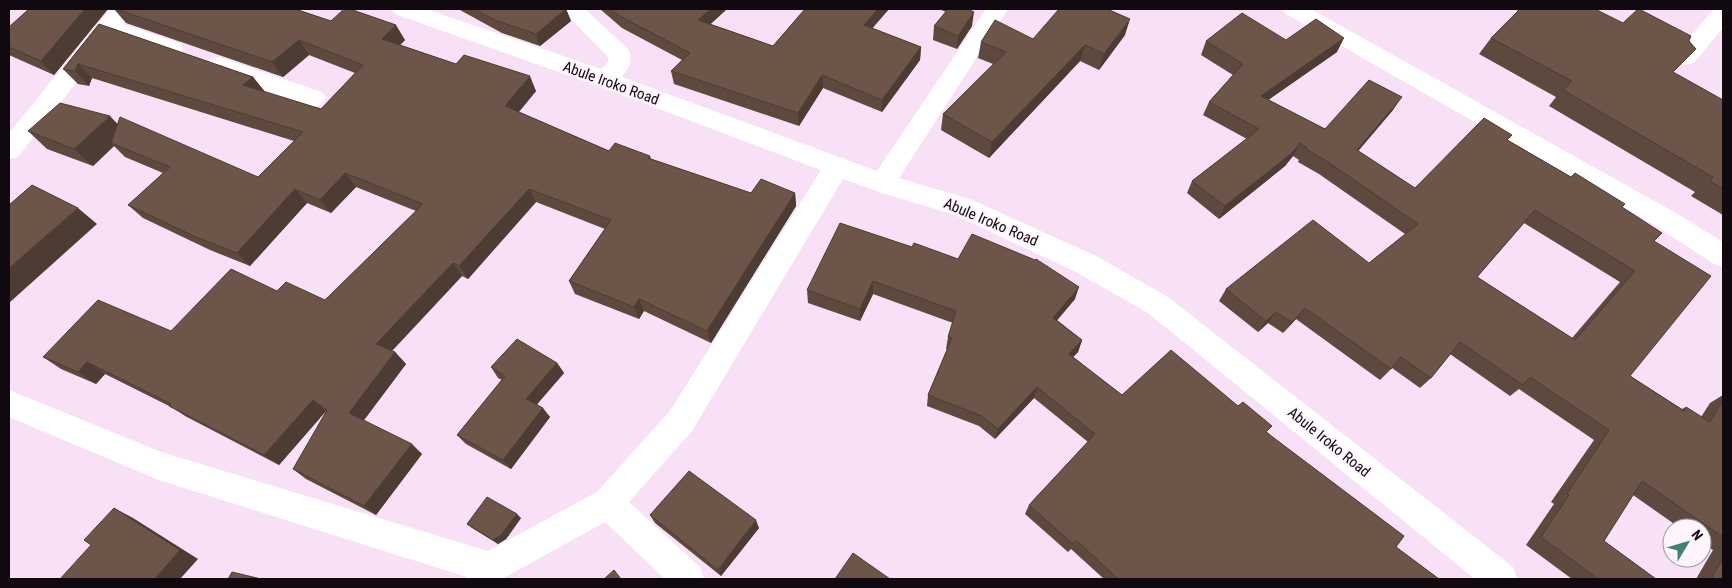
<svg xmlns="http://www.w3.org/2000/svg" width="1732" height="588" viewBox="0 0 1732 588" font-family="'Roboto Condensed',sans-serif">
  <rect width="100%" height="100%" fill="#f8e1f6"/>
  <g fill="none" stroke-linecap="round" stroke-linejoin="round">
    <g fill="#fff" fill-rule="evenodd">
      <polygon points="110,9 134,9 123,24 179,43 183,49 179,55 171,57 112,37 18,157 9,159 9,133"/>
      <path d="M392,9H426L601,69L608,62V57L561,9H585L628,49C634,60 629,68 622,77L877,171L986,9H1008L899,178L972,200L1096,256L1168,297L1513,567L1517,579H1475L1148,313L1076,272L955,215L882,193L843,179L692,431L629,502L700,567L704,579H665L605,522L502,579H466L467,577L159,480L9,417V390L161,452L488,551L597,492L670,411L821,170L598,86L395,14Z"/>
      <polygon points="1283,9 1311,9 1674,212 1723,242 1723,267 1714,264 1656,226 1286,14"/>
      <polygon points="1714,9 1723,9 1723,28 1694,63 1686,65 1678,63 1674,57 1678,51"/>
      <polygon points="219,57 322,92 326,98 322,104 314,107 211,71 207,65 211,59"/>
    </g>
  </g>
  <g fill="#5e493f" fill-rule="evenodd">
    <polygon points="29,9 108,9 54,75 9,55 9,27"/>
    <polygon points="114,9 295,9 331,21 405,40 400,45 536,91 519,112 609,151 650,156 651,159 751,193 795,193 796,206 711,343 644,311 639,319 575,294 569,281 605,229 536,202 468,279 462,276 392,351 395,352 406,364 364,420 422,454 376,515 306,479 293,469 327,412 326,411 279,465 185,416 173,408 105,374 96,384 61,369 43,357 171,331 277,291 325,300 416,211 356,187 331,213 307,203 250,266 210,250 143,218 128,205 163,173 125,157 114,146 93,166 47,149 28,131 118,124 258,177 294,141 92,78 89,86 78,84 63,69 99,24 253,77 265,92 321,109 355,73 309,55 283,77 126,23"/>
    <polygon points="458,9 566,9 571,21 540,46 502,33"/>
    <polygon points="600,9 727,9 710,24 773,46 805,9 889,9 872,28 921,47 920,60 882,112 823,88 799,126 674,84 671,71 682,60 622,28"/>
    <polygon points="939,9 972,9 971,11 972,26 957,49 933,40 934,26 946,12"/>
    <polygon points="1518,9 1595,9 1673,72 1723,100 1723,215 1691,196 1695,192 1549,106 1556,97 1479,54 1491,38 1517,12"/>
    <polygon points="1125,35 1099,70 1080,61 989,158 941,130 943,114 993,64 978,58 981,42"/>
    <path d="M1286,40L1337,52L1268,100L1325,129L1393,110L1358,151L1415,188L1508,140L1622,207L1654,241L1630,376L1682,409L1686,407L1701,417L1710,403L1723,395V579H1696L1713,550L1702,543V528H1680L1633,495L1604,541L1656,579H1572L1526,545L1554,504L1551,502L1594,440L1519,389L1510,396L1450,354L1431,378L1420,388L1392,368L1380,380L1296,319L1283,333L1268,323L1258,332L1219,301L1226,289L1369,263L1405,234L1319,174L1298,162L1299,160L1293,156L1285,166L1219,219L1187,193L1192,181L1247,139L1203,115L1209,102L1233,75L1201,55L1206,41ZM1524,223L1620,282L1572,338L1477,277Z"/>
    <polygon points="912,247 1075,299 1057,320 1082,340 1078,352 1073,357 1122,395 1267,432 1396,547 1439,579 1104,579 1071,549 1068,552 1025,514 1029,505 1088,442 1034,398 995,439 979,426 927,406 928,395 947,349 946,349 948,337 953,323 873,294 860,321 808,303 807,290"/>
    <polygon points="557,363 564,373 537,404 550,417 511,469 466,444 457,435 502,380 498,378 491,367"/>
    <polygon points="650,515 759,528 721,576 655,523"/>
    <polygon points="521,518 506,539 498,544 472,528 467,524"/>
  </g>
  <g fill="#4c3c33">
    <polygon points="85,9 108,9 54,75 41,61"/>
    <polygon points="566,9 571,21 540,46 536,34"/>
    <polygon points="711,9 727,9 701,33 698,20"/>
    <polygon points="878,9 889,9 864,38 864,25"/>
    <polygon points="974,12 972,26 957,49 958,36"/>
    <polygon points="1130,19 1125,35 1099,70 1104,54"/>
    <polygon points="396,25 405,40 391,54 382,39"/>
    <polygon points="1344,38 1337,52 1254,110 1261,96"/>
    <polygon points="299,40 309,55 283,77 272,62"/>
    <polygon points="1085,45 1080,61 989,158 992,142"/>
    <polygon points="921,47 920,60 882,112 882,100"/>
    <polygon points="78,64 92,78 89,86 75,71"/>
    <polygon points="822,75 823,88 799,126 798,113"/>
    <polygon points="530,76 536,91 512,120 505,106"/>
    <polygon points="253,77 265,92 243,85"/>
    <polygon points="1402,97 1393,110 1348,163 1357,150"/>
    <polygon points="110,116 127,134 111,143 114,146 93,166 74,149"/>
    <polygon points="1300,143 1293,156 1285,166 1219,219 1225,206"/>
    <polygon points="345,173 356,187 331,213 320,200"/>
    <polygon points="295,189 307,203 250,266 237,253"/>
    <polygon points="529,189 536,202 468,279 459,266"/>
    <polygon points="795,193 796,206 711,343 707,331"/>
    <polygon points="78,208 97,224 9,303 9,268"/>
    <polygon points="453,263 462,276 387,356 376,344"/>
    <polygon points="873,281 873,294 860,321 860,309"/>
    <polygon points="1079,287 1075,299 1049,330 1053,318"/>
    <polygon points="639,299 644,311 639,319 634,307"/>
    <polygon points="1305,308 1296,319 1283,333 1292,322"/>
    <polygon points="1276,312 1268,323 1258,332 1266,321"/>
    <polygon points="1082,340 1078,352 1065,365 1069,354"/>
    <polygon points="395,352 406,364 361,424 349,413"/>
    <polygon points="87,362 105,374 96,384 78,372"/>
    <polygon points="557,363 564,373 533,409 526,399"/>
    <polygon points="1037,387 1034,398 995,439 998,429"/>
    <polygon points="313,400 326,411 279,465 264,455"/>
    <polygon points="543,408 550,417 511,469 503,460"/>
    <polygon points="412,444 422,454 376,515 364,506"/>
    <polygon points="114,508 133,518 198,559 180,579 155,579"/>
    <polygon points="517,514 521,518 506,539 498,544 493,540"/>
    <polygon points="756,520 759,528 721,576 718,570"/>
  </g>
  <g fill="#6d5549" stroke="#4c3c33" fill-rule="evenodd">
    <polygon points="29,9 85,9 41,61 9,47 9,27"/>
    <polygon points="116,9 295,9 331,21 344,9 350,9 396,25 382,39 456,64 464,55 530,76 505,106 609,151 615,143 650,156 648,158 751,193 761,179 795,193 707,331 639,299 634,307 569,281 611,220 529,189 459,266 453,263 376,344 395,352 349,413 412,444 364,506 293,469 327,410 313,400 264,455 169,406 171,404 87,362 78,372 43,357 98,300 171,331 231,269 277,291 286,282 325,300 423,204 345,173 320,200 295,189 237,253 196,237 128,205 170,167 111,143 120,117 258,177 303,132 78,64 75,71 63,69 99,24 253,77 243,85 321,109 363,65 299,40 272,62"/>
    <polygon points="474,9 566,9 536,34 497,21"/>
    <polygon points="611,9 711,9 698,20 773,46 805,9 878,9 864,25 921,47 882,100 822,75 798,113 671,71 690,53 618,15"/>
    <polygon points="948,9 967,9 974,12 958,36 934,26"/>
    <polygon points="1059,9 1107,9 1130,19 1104,54 1085,45 992,142 943,114 1006,52 981,42 995,20 1033,39"/>
    <polygon points="1520,9 1595,9 1623,23 1638,9 1639,9 1691,36 1689,41 1696,49 1673,72 1723,100 1723,189 1710,181 1713,177 1563,90 1572,81 1491,38"/>
    <path d="M1242,13L1286,40L1316,19L1344,38L1261,96L1325,129L1369,80L1402,97L1357,150L1415,188L1484,118L1512,135L1507,140L1571,177L1575,173L1625,204L1622,207L1662,233L1654,241L1711,276L1630,376L1684,411L1686,407L1710,422L1723,400V537L1642,481L1604,541L1656,579H1598L1541,537L1569,495L1567,494L1609,430L1530,377L1523,385L1460,342L1431,378L1401,357L1391,369L1305,308L1292,322L1276,312L1266,321L1226,289L1313,220L1369,263L1418,224L1328,162L1306,149L1307,148L1300,143L1292,153L1225,206L1192,181L1259,129L1209,102L1243,64L1206,41ZM1535,210L1635,271L1575,340L1477,277Z"/>
    <polygon points="60,103 110,116 74,149 28,131"/>
    <polygon points="32,185 78,208 9,268 9,205"/>
    <polygon points="840,223 912,247 914,243 958,259 972,234 1035,260 1036,259 1079,287 1053,318 1082,340 1069,354 1122,395 1171,350 1238,406 1243,402 1272,426 1266,432 1404,536 1396,547 1439,579 1118,579 1076,540 1073,544 1029,505 1095,434 1037,387 998,429 982,416 928,395 952,338 948,337 956,311 873,281 860,309 807,290"/>
    <polygon points="517,339 557,363 526,399 543,408 503,460 457,435 505,376 491,367"/>
    <polygon points="689,471 756,520 718,570 650,515"/>
    <polygon points="487,497 517,514 501,535 493,540 467,524"/>
    <polygon points="114,508 180,550 155,579 60,579 91,545 84,540"/>
    <polygon points="853,553 890,579 835,579"/>
    <polygon points="1723,558 1723,579 1711,579"/>
    <polygon points="614,570 621,579 604,579"/>
    <polygon points="232,572 261,579 228,579"/>
  </g>
  <g text-anchor="middle" stroke-width="5" stroke-linejoin="round" paint-order="stroke">
    <g font-size="15" fill="#100910" stroke="#fdf4fc">
      <text transform="translate(611 83) rotate(20)" y="5">Abule Iroko Road</text>
      <text transform="translate(991 222) rotate(23)" y="5">Abule Iroko Road</text>
      <text transform="translate(1329 442) rotate(39)" y="5">Abule Iroko Road</text>
    </g>
  </g>
  <rect width="1732" height="588" fill="none" stroke="#100910" stroke-width="20"/>
  <g transform="translate(1687 543) rotate(52)"><circle r="24" fill="#fdf4fc" stroke="#9e969e"/>
  <path d="M0-4L9 19L0 12L-9 19Z" fill="#408274"/>
  <text y="-8" font-size="14" font-weight="bold" text-anchor="middle" fill="#100910">N</text>
  </g>
</svg>
